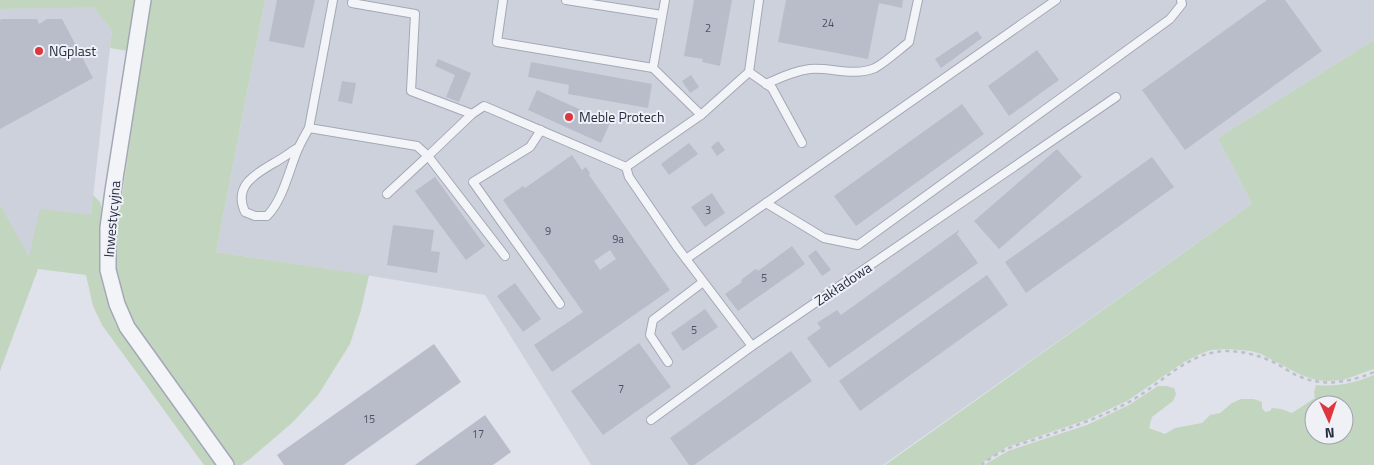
<svg xmlns="http://www.w3.org/2000/svg" width="1374" height="465" viewBox="0 0 1374 465" font-family="'Titillium Web',sans-serif">
  <rect width="100%" height="100%" fill="#dfe2ea"/>
  <g fill="#cdd1dc">
    <polygon points="265,0 1374,0 1374,40 1218,138 1252,204 883,465 591,465 485,295 354,273 216,252"/>
    <polygon points="93,6 112,30 91,215 29,258 0,204 0,9"/>
  </g>
  <g fill="#c2d5bf" fill-rule="evenodd">
    <polygon points="0,0 136,0 128,51 110,48 112,30 93,7 0,9"/>
    <polygon points="150,0 265,0 216,252 369,275 361,310 350,344 318,395 293,422 250,459 241,465 235,465 140,336 125,306 116,273 116,238"/>
    <polygon points="1374,40 1374,369 1343,380 1328,381 1316,380 1301,375 1261,354 1251,351 1228,349 1211,350 1200,354 1184,362 1127,401 1086,420 1007,447 979,465 885,465 1252,204 1218,138"/>
    <polygon points="93,195 100,202 103,212 99,251 103,286 116,325 216,465 204,465 102,325 93,306 86,275 38,269 0,371 0,204 29,257 40,209 91,215"/>
    <path d="M1374,375V465H984L1008,451L1087,425L1129,405L1158,386H1166L1174,388L1176,394L1173,401L1152,417L1149,428L1165,434L1175,428L1202,423L1210,415L1220,413L1232,403L1241,399H1254L1262,402V408L1265,412L1270,411L1272,408L1281,409L1292,413L1315,398L1314,392L1316,385C1336,387 1355,383 1374,375ZM1314,405H1344V435H1314Z"/>
  </g>
  <g fill="#b9bdca" fill-rule="evenodd">
    <polygon points="277,0 315,0 304,48 269,41"/>
    <polygon points="694,0 732,0 720,66 702,62 703,59 684,56"/>
    <polygon points="786,0 903,0 902,8 879,3 868,59 778,42"/>
    <polygon points="1267,0 1285,0 1322,51 1185,150 1142,90"/>
    <polygon points="2,19 37,19 39,24 47,19 62,19 93,78 0,129 0,20"/>
    <polygon points="977,31 982,38 941,68 935,59"/>
    <polygon points="1037,50 1059,80 1009,116 988,86"/>
    <polygon points="438,59 471,73 459,102 446,97 455,75 435,66"/>
    <polygon points="531,62 652,84 648,108 568,94 569,85 528,77"/>
    <polygon points="691,75 699,87 690,93 682,81"/>
    <polygon points="342,81 356,83 352,104 338,101"/>
    <polygon points="537,90 610,123 601,143 528,110"/>
    <polygon points="962,104 984,134 856,226 834,196"/>
    <polygon points="718,141 725,150 717,156 711,147"/>
    <polygon points="689,143 698,154 669,175 661,164"/>
    <polygon points="1057,149 1082,177 999,249 974,221"/>
    <path d="M572,155L582,170L586,167L590,173L589,175L670,290L552,372L534,345L583,312L503,200L523,186L525,188ZM610,250L616,259L600,270L594,261Z"/>
    <polygon points="1152,157 1174,187 1026,293 1005,262"/>
    <polygon points="435,177 485,246 466,260 415,191"/>
    <polygon points="712,193 725,213 705,227 691,207"/>
    <polygon points="393,225 434,230 431,251 440,252 437,273 387,265"/>
    <polygon points="959,230 959,231 957,234 978,263 829,368 807,338 821,328 817,323 837,310 841,315"/>
    <polygon points="792,246 805,264 738,311 725,294 742,282 741,280 754,270 757,269 758,271"/>
    <polygon points="816,250 831,270 822,276 808,256"/>
    <polygon points="987,275 1008,305 860,411 839,381"/>
    <polygon points="515,283 541,319 523,332 497,296"/>
    <polygon points="705,309 718,327 683,351 671,333"/>
    <polygon points="639,343 671,387 603,435 571,391"/>
    <polygon points="434,344 461,382 344,465 284,465 277,455"/>
    <polygon points="791,351 812,381 694,465 689,465 670,438"/>
    <polygon points="485,415 511,452 493,465 415,465"/>
  </g>
  <g fill="none" stroke-linecap="round" stroke-linejoin="round">
    <defs>
      <g id="lane">
        <polyline points="353,0 352,3 415,14 411,91 472,114 484,106 626,167 701,115 749,72 759,0"/>
        <polyline points="503,0 497,42 653,68"/>
        <polyline points="566,0 662,15"/>
        <polyline points="665,0 653,68 701,115"/>
        <polyline points="749,72 772,88 802,143"/>
        <path d="M766,84C779,78 794,71 810,69C830,67 854,77 875,68C886,62 899,50 909,42L918,0"/>
        <polyline points="472,114 428,156 505,256"/>
        <polyline points="309,128 417,146 428,156 387,194"/>
        <polyline points="541,130 530,147 473,182 560,304"/>
        <path d="M299,147C292,151 286,156 279,160C259,172 232,184 245,212L255,216H267C283,200 289,170 298,149C301,142 305,135 309,128L333,0"/>
        <polyline points="626,167 629,177 677,247 752,346 1116,97"/>
        <polyline points="766,203 824,238 858,245 1170,19 1182,4 1181,0"/>
        <polyline points="686,259 1056,0"/>
        <polyline points="668,362 650,335 653,320 703,282"/>
        <polyline points="651,420 752,346"/>
      </g>
      <polyline id="street" points="143,0 113,191 108,228 108,270 117,304 127,327 226,465"/>
    </defs>
    <use href="#lane" stroke="#a4a8b5" stroke-width="10"/>
    <use href="#street" stroke="#a4a8b5" stroke-width="18"/>
    <path stroke="#bdc0c9" stroke-width="2.5" stroke-dasharray="4 4" stroke-linecap="butt" d="M981,465C989,459 998,453 1007,449C1017,444 1029,442 1039,438C1069,428 1100,418 1127,403C1161,385 1186,352 1226,351C1244,351 1262,356 1277,364C1285,368 1292,374 1301,377C1324,387 1351,382 1374,372"/>
    <use href="#lane" stroke="#f2f4f8" stroke-width="8"/>
    <use href="#street" stroke="#f2f4f8" stroke-width="15"/>
  </g>
  <g fill="#dd363d" stroke="#eff1f7" stroke-width="2">
    <circle cx="39" cy="51" r="5"/>
    <circle cx="569" cy="117" r="5"/>
  </g>
  <g text-anchor="middle" stroke-width="4" stroke-linejoin="round" paint-order="stroke">
    <g font-size="11" fill="#4b5165">
      <text x="828" y="27">24</text>
      <text x="708" y="32">2</text>
      <text x="708" y="214">3</text>
      <text x="548" y="235">9</text>
      <text x="618" y="243">9a</text>
      <text x="764" y="282">5</text>
      <text x="694" y="334">5</text>
      <text x="621" y="393">7</text>
      <text x="369" y="423">15</text>
      <text x="478" y="438">17</text>
    </g>
    <g font-size="14" fill="#262d43" stroke="#eff1f7" text-anchor="start">
      <text x="49" y="56">NGplast</text>
      <text x="579" y="122">Meble Protech</text>
    </g>
    <g font-size="14" fill="#262d43" stroke="#eff1f7">
      <text transform="translate(112 219) rotate(-85)" y="5">Inwestycyjna</text>
      <text transform="translate(843 284) rotate(-34)" y="5">Zakładowa</text>
    </g>
  </g>
  <g transform="translate(1329 420) rotate(177)"><circle r="24" fill="#eff1f7" stroke="#9fa3af"/>
  <path d="M0-4L9 19L0 12L-9 19Z" fill="#dd363d"/>
  <text y="-8" font-size="14" font-weight="bold" text-anchor="middle" fill="#262d43">N</text>
  </g>
</svg>
